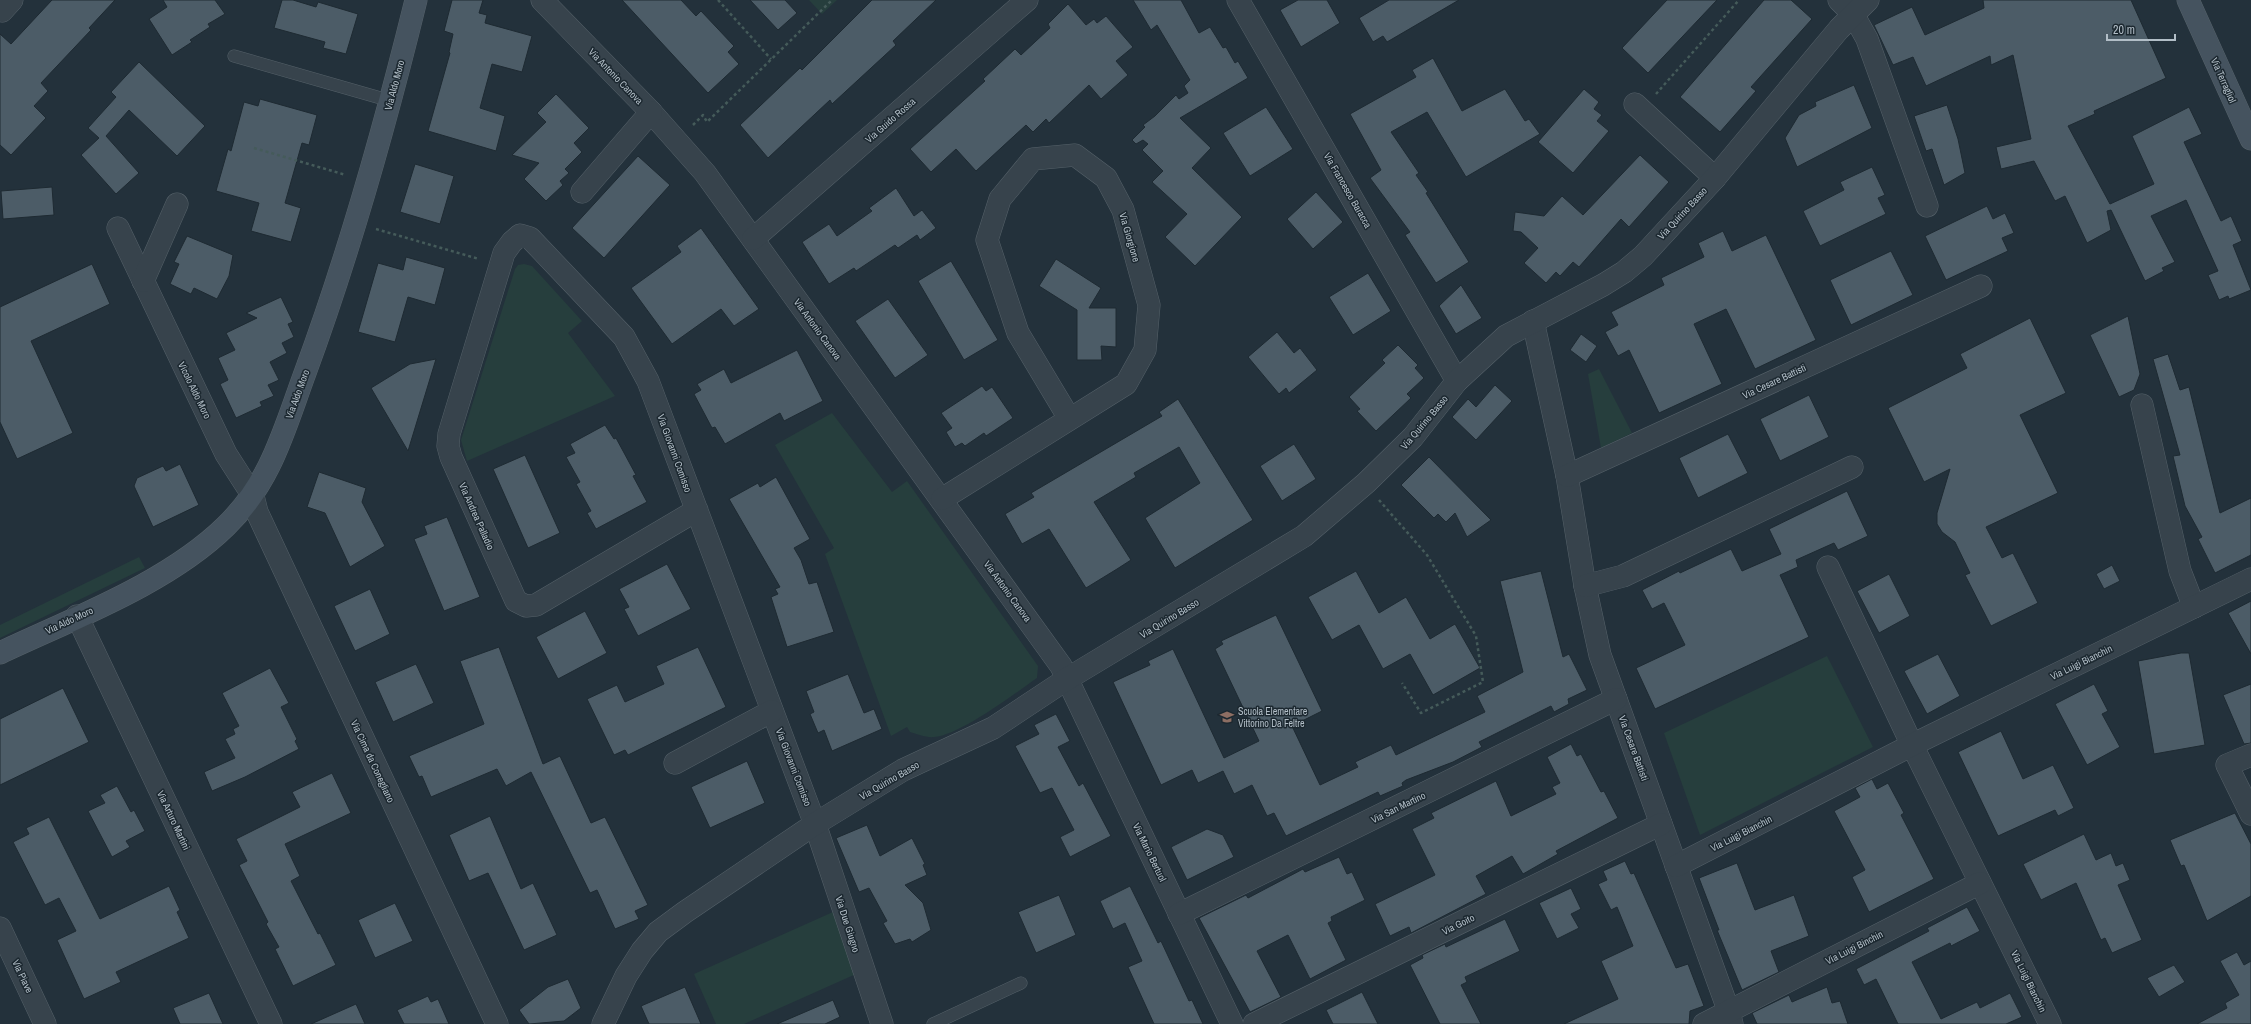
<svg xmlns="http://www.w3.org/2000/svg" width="2251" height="1024" viewBox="0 0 2251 1024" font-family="'Archivo Narrow',sans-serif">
  <rect width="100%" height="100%" fill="#23313b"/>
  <g fill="#263e3d">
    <polygon points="809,0 837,0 822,14"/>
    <polygon points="524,264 532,266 582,321 568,333 615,396 467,461 461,440 515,269 518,265"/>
    <polygon points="1599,369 1632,433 1601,448 1588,374"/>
    <path d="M832,413L892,492L907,481L1038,666L1037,678C1014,694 960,735 934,737C927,738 917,734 910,732L907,727L891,736L825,554L834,548L775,445Z"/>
    <polygon points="139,557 145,568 0,638 0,625"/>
    <polygon points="1827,656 1873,747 1700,835 1664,733"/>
    <polygon points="833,912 856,974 744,1024 716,1024 694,974"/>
  </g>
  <g fill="#4c5c67" stroke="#1e2a32">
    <polygon points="52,0 115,0 89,28 91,30 41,83 48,91 34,106 46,118 11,155 0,145 0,34 11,44"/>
    <polygon points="163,0 215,0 225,14 208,24 210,27 190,40 192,42 172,55 149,19 167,7"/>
    <polygon points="282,0 293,0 316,7 318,2 358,14 346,54 323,48 325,42 274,28"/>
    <polygon points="452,0 483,0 479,13 487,15 485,23 532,36 522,72 492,64 480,108 505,116 496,151 428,131 450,53 449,52 453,34 444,31"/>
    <polygon points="622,0 681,0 696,16 701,11 734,46 728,52 739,64 708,93"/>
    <polygon points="750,0 785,0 797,13 778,30"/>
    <polygon points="872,0 936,0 893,41 896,45 832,104 830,100 768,158 740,125 800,68 802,70"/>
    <polygon points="1133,0 1181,0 1199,33 1210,27 1223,48 1226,47 1235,63 1238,61 1248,78 1180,118 1211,148 1192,168 1242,217 1195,266 1165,237 1187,214 1152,182 1163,171 1142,150 1148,144 1143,140 1136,144 1132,140 1145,127 1143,125 1155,116 1176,95 1179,99 1188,93 1184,86 1190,80 1157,25 1151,30"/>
    <polygon points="1298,0 1327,0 1340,23 1301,47 1280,10"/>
    <polygon points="1389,0 1459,0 1387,42 1383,36 1373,42 1359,18"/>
    <polygon points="1667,0 1717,0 1648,73 1622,48"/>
    <polygon points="1764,0 1791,0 1812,19 1751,87 1756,91 1720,132 1680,97"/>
    <polygon points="1983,0 2131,0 2166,78 2094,111 2095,114 2068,126 2110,204 2154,184 2132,136 2189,107 2202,134 2184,142 2221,221 2231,216 2242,241 2233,245 2251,290 2229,299 2228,296 2219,300 2208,275 2218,271 2186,200 2151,216 2175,262 2162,268 2164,271 2145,281 2111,210 2107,211 2111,230 2087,243 2065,196 2055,201 2034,161 2001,169 1996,147 2031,139 2013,55 1991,65 1990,56 1926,86 1913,57 1893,65 1874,25 1912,7 1925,35 1984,8"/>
    <polygon points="1068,4 1086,25 1094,19 1097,23 1106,16 1133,47 1116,61 1128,75 1101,99 1089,85 1049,123 1046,119 1033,132 1026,125 976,171 956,149 931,172 910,149 985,81 983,79 1015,49 1021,55 1050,28 1048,24"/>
    <polygon points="1433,58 1462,111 1505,89 1525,121 1529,119 1540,134 1466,177 1427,112 1391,132 1419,173 1416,175 1428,192 1426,193 1469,262 1436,283 1405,235 1410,232 1370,178 1381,170 1350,114 1416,77 1412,70"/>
    <polygon points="139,62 205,126 177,156 129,110 106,136 139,173 116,194 81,155 99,138 88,128 116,97 111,92"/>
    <polygon points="1854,85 1872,128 1797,167 1785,138 1799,115 1816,106 1815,102"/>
    <polygon points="1584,89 1599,102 1594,109 1602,115 1597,121 1609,131 1573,173 1538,142"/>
    <polygon points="556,94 589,128 574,143 582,152 565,169 569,173 560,181 563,185 546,201 524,179 539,163 512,155 546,122 537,113"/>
    <polygon points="260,99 317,115 309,145 302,143 285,203 301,208 291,242 251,231 259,203 216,191 228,149 231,151 244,102 258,106"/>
    <polygon points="1947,105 1958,139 1965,173 1944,185 1932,149 1926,151 1914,116"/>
    <polygon points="1266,107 1293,149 1250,176 1223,133"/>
    <polygon points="1640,155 1669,182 1629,227 1621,219 1579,267 1573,262 1560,276 1556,272 1546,283 1524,263 1538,248 1521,232 1513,231 1515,212 1544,216 1562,196 1583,215"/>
    <polygon points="638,156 670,185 604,258 572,228"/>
    <polygon points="415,164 454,176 440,224 400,212"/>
    <polygon points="1872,167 1885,195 1878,198 1886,214 1820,246 1803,211 1844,190 1840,182"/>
    <polygon points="52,187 54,215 3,219 1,191"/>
    <polygon points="896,188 914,216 922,210 936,228 920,240 917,235 898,248 895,245 856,271 854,268 829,284 802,242 829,224 837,236 872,211 869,208"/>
    <polygon points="1316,192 1343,222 1313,249 1287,219"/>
    <polygon points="1987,206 1993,219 2005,213 2014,233 2002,238 2008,251 1946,280 1925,236"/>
    <polygon points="701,228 759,309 734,326 721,309 672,344 631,288 681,252 677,246"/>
    <polygon points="1723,231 1732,251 1766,235 1816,340 1755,369 1726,309 1694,324 1722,384 1659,413 1629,350 1618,356 1605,332 1618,325 1611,312 1664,285 1661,278 1704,257 1698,243"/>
    <polygon points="187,236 233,255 229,276 217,299 194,288 191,294 170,284 179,264 174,262"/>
    <polygon points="1891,251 1913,295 1851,325 1830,280"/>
    <polygon points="406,257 445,268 435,305 408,297 395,342 358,332 378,263 403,270"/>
    <polygon points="1056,259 1101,288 1089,308 1116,308 1116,347 1101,346 1102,360 1077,360 1077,310 1039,286"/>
    <polygon points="951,261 998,340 964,360 918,281"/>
    <polygon points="92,264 110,304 31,341 73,433 17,459 0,422 0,307"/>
    <polygon points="1368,273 1391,311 1353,335 1329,297"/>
    <polygon points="1461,285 1482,318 1456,334 1439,306"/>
    <polygon points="281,297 293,322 288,324 294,337 282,343 287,353 270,362 279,380 268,385 274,396 260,402 262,406 236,418 220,384 228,380 218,358 235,350 226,333 257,318 246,313"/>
    <polygon points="888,299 928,355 895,378 855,321"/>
    <polygon points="2128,316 2140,374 2134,390 2119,397 2090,335"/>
    <polygon points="2030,318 2066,393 2020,415 2058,493 1986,527 2002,558 2013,553 2038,603 1991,626 1965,575 1970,573 1955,542 1942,532 1937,524 1937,513 1950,469 1924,482 1888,408 1967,368 1960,354"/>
    <polygon points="1277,332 1294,353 1300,348 1317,370 1289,393 1286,388 1279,394 1248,357"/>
    <polygon points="1581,334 1597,346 1586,362 1570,350"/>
    <polygon points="1398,345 1418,365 1415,368 1424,378 1407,394 1411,398 1376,431 1357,411 1360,409 1349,397 1385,363 1382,360"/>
    <polygon points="797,350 823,401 784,421 780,413 725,444 715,427 712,428 694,394 701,390 697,384 724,369 731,383"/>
    <polygon points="2168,354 2180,390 2189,387 2220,513 2251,498 2251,555 2215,573 2198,539 2202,537 2185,506 2173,456 2180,455 2153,359"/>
    <polygon points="436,359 408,451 371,388 410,364"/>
    <polygon points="1495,385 1512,401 1476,440 1452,417 1468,399 1476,407"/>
    <polygon points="982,386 986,391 992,387 1013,418 986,436 984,433 965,446 962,443 955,447 946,432 952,428 941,413"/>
    <polygon points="1809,395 1829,437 1780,461 1760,419"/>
    <polygon points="1178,399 1253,520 1175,568 1145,518 1200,483 1179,447 1134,473 1136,477 1094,502 1131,560 1117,569 1086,588 1049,529 1022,544 1005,514 1034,497 1031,493 1162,416 1159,412"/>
    <polygon points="605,425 614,439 616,438 636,475 633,476 647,502 596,529 587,513 591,511 576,484 580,482 566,457 575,453 570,444"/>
    <polygon points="1728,434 1748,473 1698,498 1679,458"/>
    <polygon points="1294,444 1316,479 1282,501 1260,466"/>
    <polygon points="525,455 560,533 528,548 493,469"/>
    <polygon points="1429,457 1491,520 1467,537 1455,513 1446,522 1438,514 1434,518 1401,485"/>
    <polygon points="180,464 199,505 153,527 134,486 137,478 163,466 166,471"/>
    <polygon points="319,472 366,488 362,502 385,546 350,567 325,513 307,507"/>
    <polygon points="776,477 810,539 794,548 801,560 809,584 817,582 834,632 787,647 771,597 778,594 775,589 780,587 729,499 758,483 760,487"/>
    <polygon points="1847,491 1868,536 1838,550 1834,543 1796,560 1798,567 1780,575 1809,637 1655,709 1636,668 1685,645 1664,603 1652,609 1642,590 1679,571 1680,573 1731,549 1742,571 1781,554 1769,529"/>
    <polygon points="447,517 480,597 444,611 414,539 427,534 424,526"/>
    <polygon points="667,564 691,609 638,636 624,609 629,607 619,589"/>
    <polygon points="2112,565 2120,581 2104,589 2096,574"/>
    <polygon points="1356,571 1379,613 1406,597 1430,639 1455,624 1480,668 1433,695 1410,654 1383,669 1359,625 1332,640 1308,597"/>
    <polygon points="1541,571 1563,657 1569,654 1587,690 1568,699 1569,704 1554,712 1551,706 1479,742 1482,747 1453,762 1406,780 1402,783 1403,786 1380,796 1378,792 1286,836 1274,813 1267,816 1252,785 1234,794 1223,771 1198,783 1192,770 1161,785 1113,682 1150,665 1148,661 1173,649 1224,758 1259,741 1215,649 1223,644 1221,641 1276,615 1322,711 1292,726 1320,785 1358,767 1355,762 1391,745 1396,755 1485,712 1477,696 1523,672 1500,581"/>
    <polygon points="1889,574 1910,616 1879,633 1857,591"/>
    <polygon points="370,589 390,634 355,651 334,606"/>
    <polygon points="2251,601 2251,654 2228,613"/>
    <polygon points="585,611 607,653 558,679 536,637"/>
    <polygon points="499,647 543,764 560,756 591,823 605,817 648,905 635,911 639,919 615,929 597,890 590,893 531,772 506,786 497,769 431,797 422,776 419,777 409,756 484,724 460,661"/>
    <polygon points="698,647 726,707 628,755 625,750 614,755 587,699 617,685 625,702 664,684 656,666"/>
    <polygon points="2181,653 2189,653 2205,745 2154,754 2138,661"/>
    <polygon points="1938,654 1960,696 1927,714 1904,671"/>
    <polygon points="416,664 434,703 393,722 375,682"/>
    <polygon points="270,668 289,703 281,707 297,739 295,741 299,749 245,777 212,791 204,772 235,758 225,739 235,734 233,729 239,726 222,693"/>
    <polygon points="848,674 864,713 874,709 882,729 832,751 824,730 818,733 810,714 814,712 806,691"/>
    <polygon points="2094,684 2108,711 2102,714 2120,747 2087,765 2055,704"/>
    <polygon points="2251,684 2251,743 2244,744 2223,695"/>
    <polygon points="63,688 89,742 0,785 0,719"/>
    <polygon points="1056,714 1070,741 1058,747 1079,786 1083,783 1111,836 1070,857 1060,837 1074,830 1052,788 1040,793 1015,746 1039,734 1034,725"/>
    <polygon points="2001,731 2023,779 2053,765 2074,808 2058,816 2055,810 1998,836 1958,752"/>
    <polygon points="1571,744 1577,756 1581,754 1601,792 1604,791 1618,818 1556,851 1558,854 1523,874 1512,856 1476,876 1486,894 1411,933 1409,927 1390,936 1375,904 1435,875 1412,829 1434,818 1431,813 1496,781 1511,816 1556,794 1552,787 1560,783 1547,757"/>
    <polygon points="747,761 765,803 710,828 691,787"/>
    <polygon points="332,773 351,813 285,844 300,876 291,881 318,934 320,933 336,965 293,986 275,949 279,947 266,924 268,922 239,865 247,861 236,839 300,807 292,792"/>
    <polygon points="1872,779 1877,789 1888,783 1904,813 1901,815 1934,879 1869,912 1852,877 1865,870 1834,811 1860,797 1855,788"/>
    <polygon points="117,786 131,812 134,810 145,831 126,841 130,847 112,857 88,811 105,803 100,795"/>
    <polygon points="2235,813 2251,844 2251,896 2207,921 2184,865 2181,866 2170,840"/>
    <polygon points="490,816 521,889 533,883 557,935 524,950 488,873 469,881 449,835"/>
    <polygon points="49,817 100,919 169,886 180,910 177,912 189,938 116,972 121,982 84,999 57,940 76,931 59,898 45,905 13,842 29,834 26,828"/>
    <polygon points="867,825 880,856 912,838 925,864 923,865 927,875 905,885 923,903 931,930 912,942 910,939 895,944 883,923 887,921 869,888 859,892 836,838"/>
    <polygon points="1207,829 1223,835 1234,857 1187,880 1171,847"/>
    <polygon points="2084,834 2096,860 2111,853 2116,866 2123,863 2130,880 2118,885 2142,940 2112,953 2105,938 2101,940 2076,883 2041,900 2023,864"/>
    <polygon points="1339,857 1347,874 1352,872 1365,900 1331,917 1332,921 1328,923 1346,960 1310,979 1288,935 1257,951 1281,997 1250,1012 1199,918 1246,895 1248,898 1303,869 1305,872"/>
    <polygon points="1625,861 1631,874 1634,873 1676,968 1688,964 1704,1006 1690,1011 1689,1024 1564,1024 1618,999 1601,961 1633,946 1617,907 1611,910 1598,884 1607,880 1603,871"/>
    <polygon points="1737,863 1755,910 1794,895 1809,936 1771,951 1779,972 1742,990 1717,930 1719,930 1699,878"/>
    <polygon points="1130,886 1158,943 1161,941 1189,1001 1192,1000 1203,1024 1154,1024 1128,967 1142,961 1125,923 1113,929 1100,901"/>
    <polygon points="1571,888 1581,909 1571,914 1579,928 1557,939 1539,903"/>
    <polygon points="1059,895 1076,935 1036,953 1018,912"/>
    <polygon points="395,903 413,941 375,958 358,920"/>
    <polygon points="1967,907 1980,931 1951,946 1950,943 1912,962 1941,1019 1977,1002 1980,1008 2010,993 2022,1017 2006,1024 1898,1024 1876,979 1864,985 1856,969 1929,931 1927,928"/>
    <polygon points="1505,919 1520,951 1465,977 1467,982 1461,985 1481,1024 1440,1024 1410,965 1423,958 1422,955 1445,944 1446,947"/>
    <polygon points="2237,952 2244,965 2251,961 2251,1024 2197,1024 2227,1008 2225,1003 2239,995 2220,961"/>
    <polygon points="2174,965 2185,982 2159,997 2147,978"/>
    <polygon points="568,979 581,1008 564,1021 529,1024 519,1010 548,987"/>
    <polygon points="685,987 701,1024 649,1024 641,1006"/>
    <polygon points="1827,987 1832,1003 1840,1001 1848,1024 1757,1024 1752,1013 1789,995 1792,1002"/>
    <polygon points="1362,992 1378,1024 1333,1024 1326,1010"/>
    <polygon points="209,993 223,1024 180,1024 173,1008"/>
    <polygon points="428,996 431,1002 438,999 449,1024 404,1024 397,1010"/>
    <polygon points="833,1000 840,1017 825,1024 777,1024"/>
    <polygon points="356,1004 365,1024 311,1024"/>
  </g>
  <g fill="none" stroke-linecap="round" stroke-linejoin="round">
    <defs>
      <g id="lane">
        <polyline points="234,56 391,101"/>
        <polyline points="933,1024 1021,983"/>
      </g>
      <g id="street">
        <polyline points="542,0 651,112 705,173 1061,666 1232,1024"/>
        <polyline points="1238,0 1457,381"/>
        <polyline points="1839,0 1853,14 1867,39 1927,206"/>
        <polyline points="2,11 12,0"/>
        <polyline points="1635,104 1715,178"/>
        <polyline points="582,192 651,112"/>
        <polyline points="118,228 226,454 253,496 257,512 497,1024"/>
        <polyline points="753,239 1027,0"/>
        <polyline points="143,281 177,204"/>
        <polyline points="1533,321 1567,476 1585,586 1600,655 1729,1012 1732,1024"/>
        <polyline points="2142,405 2180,571 2194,607"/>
        <polyline points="1567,476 1981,286"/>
        <polyline points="942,499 1126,384 1145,350 1149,305 1123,210 1106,178 1075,155 1033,159 1000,199 987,240 1018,333 1069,418"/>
        <polyline points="697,510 536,605 526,606 516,601 451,457 448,446 449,434 504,253 512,242 520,235 530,238 624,337 648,381 815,824 882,1024"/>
        <polyline points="1828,567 1912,745 2050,1024"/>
        <polyline points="1585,586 1623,576 1852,467"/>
        <polyline points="77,616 271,1024"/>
        <polyline points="2251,755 2227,765 2251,814"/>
        <polyline points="675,763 772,711"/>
        <polyline points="1676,866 1912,745 2251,579"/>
        <polyline points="1179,914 1616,699"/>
        <polyline points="0,928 45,1024"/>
        <polyline points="603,1024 626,976 642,951 658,932 685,912 815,824 903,770 993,728 1067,679 1304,536 1366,483 1413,437 1457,381 1506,336 1603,285 1624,272 1643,256 1715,178 1839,29 1868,0"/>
        <polyline points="1254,1024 1661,824"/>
        <polyline points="1704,1024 1980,883"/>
      </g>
      <g id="secondary">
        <polyline points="2188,0 2251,139"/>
        <path d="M0,653C74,618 168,583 226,526C271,482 284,430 305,373C350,251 385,126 416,0"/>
      </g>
    </defs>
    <use href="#lane" stroke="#556169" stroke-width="13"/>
    <use href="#street" stroke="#556169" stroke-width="23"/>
    <use href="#secondary" stroke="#556169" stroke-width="23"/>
    <g stroke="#455b5a" stroke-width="2.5" stroke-dasharray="3 3" stroke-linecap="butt">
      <polyline points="718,0 771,59"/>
      <polyline points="1656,94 1739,0"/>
      <polyline points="693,125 703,115 707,122 832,0"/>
      <polyline points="254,148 346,175"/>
      <polyline points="376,229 479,259"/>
      <polyline points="1379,500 1427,555 1476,636 1483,682 1421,713 1402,683"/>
    </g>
    <use href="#lane" stroke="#37434c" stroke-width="12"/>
    <use href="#street" stroke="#37434c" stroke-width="22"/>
    <use href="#secondary" stroke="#45535f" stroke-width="22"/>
  </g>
  <defs>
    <symbol id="school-bare" viewBox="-9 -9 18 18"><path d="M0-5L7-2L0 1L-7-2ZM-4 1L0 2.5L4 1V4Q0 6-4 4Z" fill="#8d6e63" stroke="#1c2830" stroke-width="2.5" paint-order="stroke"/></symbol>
  </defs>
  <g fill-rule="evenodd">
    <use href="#school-bare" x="1217" y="707" width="20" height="20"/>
  </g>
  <g text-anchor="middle" stroke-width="3" stroke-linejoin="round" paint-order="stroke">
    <g font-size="10" fill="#b2bec7" stroke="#1c2830">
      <text transform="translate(616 76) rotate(46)" y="4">Via Antonio Canova</text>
      <text transform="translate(2224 80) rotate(66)" y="4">Via Terragliol</text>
      <text transform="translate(394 85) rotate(-75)" y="4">Via Aldo Moro</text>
      <text transform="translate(890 120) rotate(-41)" y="4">Via Guido Rossa</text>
      <text transform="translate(1348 190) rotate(60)" y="4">Via Francesco Baracca</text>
      <text transform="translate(1682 213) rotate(-47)" y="4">Via Quirino Basso</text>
      <text transform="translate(1130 237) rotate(74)" y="4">Via Giorgione</text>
      <text transform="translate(818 329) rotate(54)" y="4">Via Antonio Canova</text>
      <text transform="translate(1774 381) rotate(-25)" y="4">Via Cesare Battisti</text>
      <text transform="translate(195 390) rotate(64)" y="4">Vicolo Aldo Moro</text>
      <text transform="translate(297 394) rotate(-70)" y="4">Via Aldo Moro</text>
      <text transform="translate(1424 422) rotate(-50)" y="4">Via Quirino Basso</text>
      <text transform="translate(675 453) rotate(70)" y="4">Via Giovanni Comisso</text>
      <text transform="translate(477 516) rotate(66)" y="4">Via Andrea Palladio</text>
      <text transform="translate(1008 591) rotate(54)" y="4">Via Antonio Canova</text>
      <text transform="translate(1169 618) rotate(-31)" y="4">Via Quirino Basso</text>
      <text transform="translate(69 620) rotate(-25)" y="4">Via Aldo Moro</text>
      <text transform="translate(2081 662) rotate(-26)" y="4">Via Luigi Bianchin</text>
      <text transform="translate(1634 748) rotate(70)" y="4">Via Cesare Battisti</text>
      <text transform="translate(373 761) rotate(65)" y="4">Via Cima da Conegliano</text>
      <text transform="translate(794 767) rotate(69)" y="4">Via Giovanni Comisso</text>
      <text transform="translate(889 780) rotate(-30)" y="4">Via Quirino Basso</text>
      <text transform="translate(1398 807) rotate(-26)" y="4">Via San Martino</text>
      <text transform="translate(174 820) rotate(65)" y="4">Via Arturo Martini</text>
      <text transform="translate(1741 833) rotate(-27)" y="4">Via Luigi Bianchin</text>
      <text transform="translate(1150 852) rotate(64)" y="4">Via Mario Bertuol</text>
      <text transform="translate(848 924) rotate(72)" y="4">Via Due Giugno</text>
      <text transform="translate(1458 924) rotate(-26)" y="4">Via Goito</text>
      <text transform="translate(1854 947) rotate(-27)" y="4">Via Luigi Binchin</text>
      <text transform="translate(23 976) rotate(65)" y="4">Via Piave</text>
      <text transform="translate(2029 981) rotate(64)" y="4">Via Luigi Bianchin</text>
    </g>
    <g font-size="10" fill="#b2bec7" stroke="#1c2830" text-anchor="start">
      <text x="1238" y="715">Scuola Elementare<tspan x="1238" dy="12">Vittorino Da Feltre</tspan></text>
    </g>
  </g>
  <path d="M2107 34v6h68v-6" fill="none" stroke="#b2bec7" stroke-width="2"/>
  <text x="2113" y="34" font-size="12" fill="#b2bec7" stroke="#1c2830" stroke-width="3" paint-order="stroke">20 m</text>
</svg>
